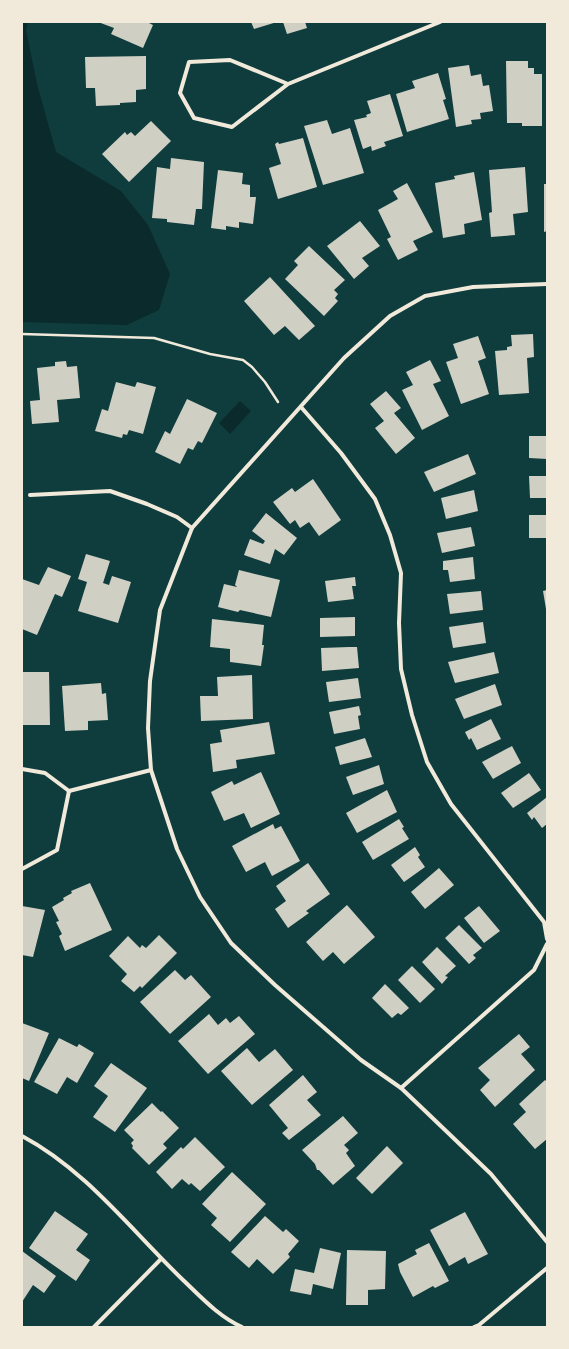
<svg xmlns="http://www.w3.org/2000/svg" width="569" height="1349" viewBox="0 0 569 1349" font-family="'Nunito Sans',sans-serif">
  <rect width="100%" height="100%" fill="#0f3d3e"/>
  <g fill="#0a2a2b">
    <polygon points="22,22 28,22 26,30 37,84 56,152 121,191 148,225 170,274 159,310 127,325 22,322"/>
    <polygon points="240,401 251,411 230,434 219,423"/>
  </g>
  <g fill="#cfcfc3">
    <polygon points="98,22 147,22 153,25 143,48 111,34 114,28"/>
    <polygon points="251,22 277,22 254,29"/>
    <polygon points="283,22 305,22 307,28 287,34"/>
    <polygon points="146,56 146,89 136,90 136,102 120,103 120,105 96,106 95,88 86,88 85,57"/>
    <polygon points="506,61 528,61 528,68 534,68 534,74 542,74 542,126 522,126 522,123 507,123"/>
    <polygon points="469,65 471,76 481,74 483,86 489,85 493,111 480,113 481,119 471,120 472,124 456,127 448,68"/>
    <polygon points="438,73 446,99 443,100 449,119 407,132 396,94 415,88 412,81"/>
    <polygon points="390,94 403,136 384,142 386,146 372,151 371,146 363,149 354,120 367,117 366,115 371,113 367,101"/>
    <polygon points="327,120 332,134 350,128 364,173 323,185 304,126"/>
    <polygon points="151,121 171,141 129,182 102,154 125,132 127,135 131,132 135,136"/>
    <polygon points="303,138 317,187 278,199 269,168 281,164 275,144 278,142 279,144"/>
    <polygon points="171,158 204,162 202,209 196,209 194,225 167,222 167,219 152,218 157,167 170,169"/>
    <polygon points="525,167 528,212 513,214 515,235 491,237 489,213 492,212 489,170"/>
    <polygon points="218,170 243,173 242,184 250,185 250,197 256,197 253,224 239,222 239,228 226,226 226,230 211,228"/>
    <polygon points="474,172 482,220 464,224 465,234 443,238 435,183 455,179 454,176"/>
    <polygon points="407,183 433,232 413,241 418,250 398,260 387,239 391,237 378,210 398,199 393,191"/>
    <polygon points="544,184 547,184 547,231 544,232"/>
    <polygon points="360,221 380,246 362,258 369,266 354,279 327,246"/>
    <polygon points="309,246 345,280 334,290 338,294 335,298 338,301 324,316 285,279 298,265 294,261"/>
    <polygon points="270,277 315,326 299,340 285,326 274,335 244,301"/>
    <polygon points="533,334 534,357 527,358 529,393 499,395 495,351 507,350 507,347 512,346 511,335"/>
    <polygon points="478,336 486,358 478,361 489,394 461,404 446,362 458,358 453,344"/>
    <polygon points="430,360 441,381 433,384 449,416 422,430 402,390 413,385 406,372"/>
    <polygon points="66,361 67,367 77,366 80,398 57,400 59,422 32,424 30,401 40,400 37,368 55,366 55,362"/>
    <polygon points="116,382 135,387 137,382 156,387 143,434 129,430 127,435 123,434 122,438 95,431 102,409 108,411"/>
    <polygon points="386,391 401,408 394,413 415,438 396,454 375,428 384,421 370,404"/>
    <polygon points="187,399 217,413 202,443 198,441 193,450 188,448 180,464 155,452 165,431 170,434"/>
    <polygon points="529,436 547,436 547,459 529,458"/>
    <polygon points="468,454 476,474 434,492 424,472"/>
    <polygon points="529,476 547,476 547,498 530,498"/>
    <polygon points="313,479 341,520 319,536 309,522 300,528 295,520 290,524 273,502 292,488 295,492"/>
    <polygon points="474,490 478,511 446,519 441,498"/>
    <polygon points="266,513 297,538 284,555 275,549 270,564 244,555 250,539 263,544 265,541 252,531"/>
    <rect x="529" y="515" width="18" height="23"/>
    <polygon points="471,527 475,546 442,553 437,533"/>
    <polygon points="86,554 110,561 103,583 109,585 112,576 131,582 118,623 78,611 87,582 78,579"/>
    <polygon points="473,557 475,579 450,582 448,570 443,570 443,561"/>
    <polygon points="48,567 71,576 62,597 55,594 37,635 22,629 22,579 39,585"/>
    <polygon points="239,570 280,580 271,617 240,610 238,612 218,607 224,584 237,587 235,585"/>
    <polygon points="355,577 356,586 352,586 354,599 328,602 325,581"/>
    <polygon points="547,590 547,609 546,609 543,591"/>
    <polygon points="481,591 483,610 450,614 447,594"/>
    <polygon points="355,617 355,636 320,637 320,618"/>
    <polygon points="212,619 264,625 262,645 264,645 261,666 230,662 230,649 210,647"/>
    <polygon points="483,622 486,643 453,648 449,627"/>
    <polygon points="349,647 357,647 359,668 322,671 321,648"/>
    <polygon points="494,652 499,673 455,683 448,662"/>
    <polygon points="22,672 49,672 50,725 22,725"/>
    <polygon points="252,675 253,719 201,721 200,696 218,696 217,677"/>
    <polygon points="358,678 361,698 329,702 326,682"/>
    <polygon points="101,683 102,694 106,693 108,720 88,721 88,730 65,731 62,686"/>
    <polygon points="495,684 502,705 464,719 455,699"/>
    <polygon points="359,706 361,715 358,716 360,729 334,734 329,712"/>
    <polygon points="491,719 501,739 477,750 471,738 469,740 465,732"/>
    <polygon points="269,722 275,754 236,760 237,768 213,772 210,744 222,742 220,730"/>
    <polygon points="365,738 372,757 340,765 335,747"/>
    <polygon points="512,746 521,763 493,779 482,762"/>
    <polygon points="379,765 384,784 353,795 346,777"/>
    <polygon points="261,772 280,814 251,828 244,813 224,821 211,792 232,781 234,785"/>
    <polygon points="529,773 541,790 513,808 501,793"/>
    <polygon points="387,790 397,812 357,833 346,813"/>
    <polygon points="547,797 547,824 542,828 534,817 532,820 527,813"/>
    <polygon points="399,819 404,827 402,828 409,839 373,860 362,842"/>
    <polygon points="273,824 275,829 281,826 300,861 272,876 265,862 246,872 232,846"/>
    <polygon points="415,847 420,855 418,857 425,867 404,882 391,865"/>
    <polygon points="308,863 330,894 306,911 309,913 288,928 275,909 286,901 276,886"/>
    <polygon points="439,868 454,885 425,909 411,892"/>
    <polygon points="90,883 112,930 65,951 59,936 62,934 56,922 59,921 52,907 64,900 63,898 72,893 71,891"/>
    <polygon points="347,905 375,937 344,964 333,952 323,961 306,942"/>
    <polygon points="22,906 45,910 33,957 22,955"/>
    <polygon points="479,906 500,931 484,943 464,918"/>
    <polygon points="459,925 482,948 473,955 476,958 469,964 445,938"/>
    <polygon points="159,935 177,953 142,988 140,986 134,992 121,981 127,974 109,956 128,936 140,948 142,945 146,948"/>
    <polygon points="437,947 456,966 445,976 448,977 442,984 422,962"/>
    <polygon points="412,966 435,989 420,1003 398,980"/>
    <polygon points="175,970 185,980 191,975 211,997 170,1034 140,1002"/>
    <polygon points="385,984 409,1008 401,1015 398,1013 392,1018 372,998"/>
    <polygon points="209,1014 218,1025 226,1018 230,1023 239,1016 255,1034 208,1074 178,1041"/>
    <polygon points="22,1023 49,1033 29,1081 22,1078"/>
    <polygon points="519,1034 530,1047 521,1054 535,1070 495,1107 480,1090 490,1080 478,1068"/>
    <polygon points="59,1038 77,1047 79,1044 94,1053 77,1083 67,1077 57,1094 34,1082"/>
    <polygon points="247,1048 259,1062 275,1049 293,1070 252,1105 221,1071"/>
    <polygon points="111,1063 147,1088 115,1132 93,1117 108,1096 94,1086"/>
    <polygon points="303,1075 317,1092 307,1100 321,1115 289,1140 282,1133 288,1128 269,1105"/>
    <polygon points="545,1080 547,1082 547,1139 535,1149 513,1124 526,1112 519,1104"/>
    <polygon points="152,1103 161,1112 162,1111 179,1128 163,1144 167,1148 149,1165 132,1148 133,1146 131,1143 134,1140 124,1130"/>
    <polygon points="343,1116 358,1133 344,1145 349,1150 346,1153 355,1166 333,1185 319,1170 317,1170 315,1164 302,1150"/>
    <polygon points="195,1137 225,1167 200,1191 191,1183 189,1185 182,1179 172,1189 156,1172 181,1147 183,1149"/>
    <polygon points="387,1146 403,1163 372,1194 356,1178"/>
    <polygon points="232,1172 266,1204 230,1242 211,1225 217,1218 202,1204"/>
    <polygon points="55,1211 88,1234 76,1250 90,1260 76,1281 29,1248"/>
    <polygon points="465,1212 488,1254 468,1264 465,1257 449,1266 430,1230"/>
    <polygon points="265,1216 283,1232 286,1229 299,1241 288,1254 290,1257 273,1274 257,1259 249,1268 231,1252"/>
    <polygon points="429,1243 449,1281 435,1288 433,1286 413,1297 400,1272 398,1264 417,1254 415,1250"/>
    <polygon points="320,1248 341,1253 333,1289 313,1284 311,1295 290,1291 295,1269 314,1273"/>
    <polygon points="347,1250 386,1251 385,1289 368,1290 368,1305 346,1305"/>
    <polygon points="22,1251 56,1276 44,1293 33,1285 22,1302"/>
  </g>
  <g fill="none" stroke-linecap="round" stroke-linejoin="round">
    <polyline stroke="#f1e9da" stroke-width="2.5" points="22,334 154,338 210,354 243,360 252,367 265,382 278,402"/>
    <g stroke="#f1e9da" stroke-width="4">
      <polyline points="288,84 230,60 189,62 180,93 194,118 232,127 288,84 440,22"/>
      <polyline points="547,284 473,287 425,296 390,316 344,358 192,528 160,610 150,681 148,728 151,770 177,849 200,897 231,943 275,985 361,1060 401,1088 421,1107 491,1174 547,1242"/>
      <polyline points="301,407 341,453 375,499 390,535 401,573 399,623 401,669 412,715 427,762 451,804 544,922 547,939"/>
      <polyline points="30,495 110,491 147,504 177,517 192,528"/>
      <polyline points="22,769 45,773 69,791"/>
      <polyline points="69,791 151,770"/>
      <polyline points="22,869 57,850 69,791"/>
      <polyline points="401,1088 534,970 547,944"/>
      <path d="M22,1136C86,1170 131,1230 183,1280C200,1296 219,1317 242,1327"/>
      <polyline points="94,1327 161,1259"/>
      <polyline points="474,1327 479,1325 547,1268"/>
    </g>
  </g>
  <rect width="569" height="1349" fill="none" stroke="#f1e9da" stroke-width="46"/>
</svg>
